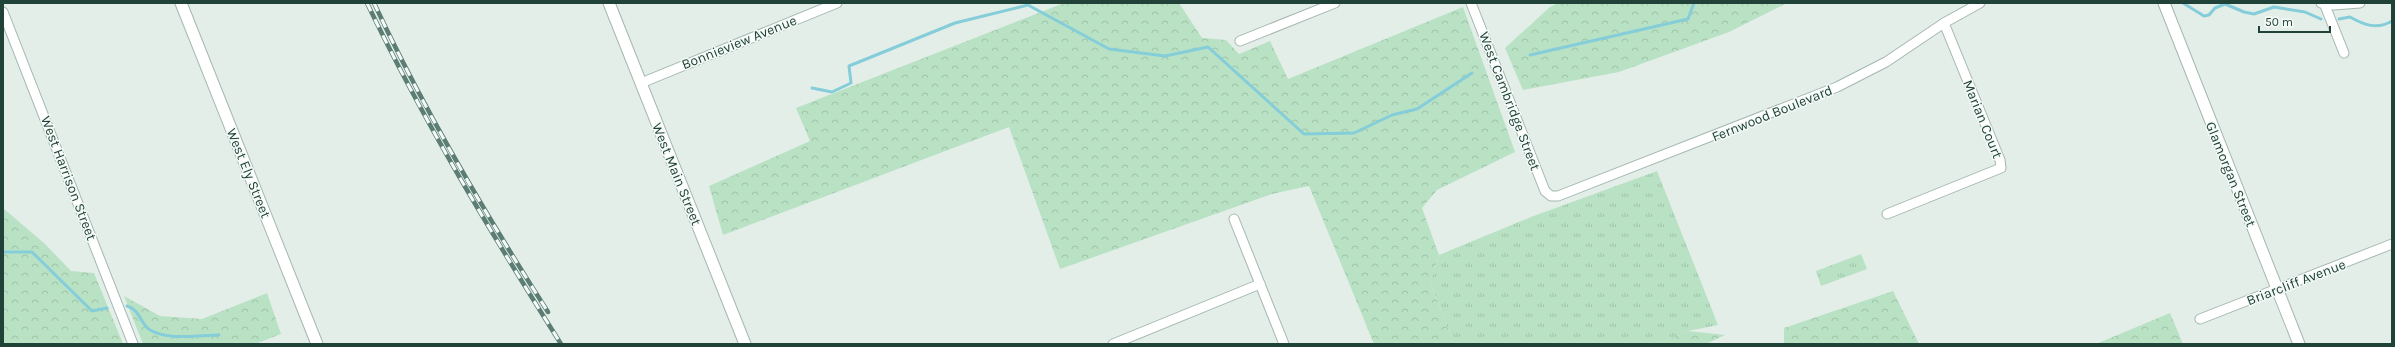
<svg xmlns="http://www.w3.org/2000/svg" width="2395" height="347" viewBox="0 0 2395 347" font-family="Karla,sans-serif">
  <defs>
    <pattern id="grass-tufts" width="24" height="20" patternUnits="userSpaceOnUse"><rect width="24" height="20" fill="#b9e2c4"/><path d="M3 7l-1-3M5 7V3M7 7l1-3M15 17l-1-3M17 17v-4M19 17l1-3" fill="none" stroke="#9fc3a9"/></pattern>
    <pattern id="forest-crowns" width="20" height="18" patternUnits="userSpaceOnUse"><rect width="20" height="18" fill="#b9e2c4"/><path d="M2 6a3 3 0 1 1 6 0M12 15a3 3 0 1 1 6 0" fill="none" stroke="#9fc3a9"/></pattern>
  </defs>
  <rect width="100%" height="100%" fill="#e3eee9"/>
  <g fill="url(#grass-tufts)">
    <polygon points="1657,171 1718,325 1688,331 1658,344 1454,344 1430,282 1439,255 1531,217"/>
    <polygon points="1861,254 1867,269 1821,286 1816,271"/>
  </g>
  <g fill="url(#forest-crowns)">
    <polygon points="1064,3 1179,3 1202,38 1226,40 1239,54 1270,41 1288,79 1463,7 1515,152 1437,190 1422,208 1439,255 1430,282 1454,344 1374,344 1309,186 1272,194 1060,269 1009,127 723,235 709,186 810,141 796,108"/>
    <polygon points="1558,3 1787,3 1729,32 1619,72 1523,90 1505,48 1550,7"/>
    <polygon points="3,208 45,244 71,271 94,273 123,344 3,344"/>
    <polygon points="1893,291 1919,344 1784,344 1784,328"/>
    <polygon points="267,293 281,334 255,344 143,344 124,296 160,316 202,319"/>
    <polygon points="2170,313 2183,344 2096,344"/>
    <polygon points="1688,331 1725,335 1706,344 1658,344"/>
  </g>
  <g fill="none" stroke-linecap="round" stroke-linejoin="round">
    <g stroke="#85cdd9" stroke-width="3">
      <polyline points="2183,3 2204,16 2209,15 2215,8 2225,4 2244,12 2254,14 2274,7 2305,12 2321,19"/>
      <path d="M2339,19L2350,17C2364,25 2377,30 2392,21"/>
      <polyline points="1530,55 1688,19 1694,3"/>
      <polyline points="812,88 832,92 851,83 849,66 955,23 1028,5 1109,49 1165,56 1208,47 1304,134 1354,133 1392,115 1417,109 1472,73"/>
      <polyline points="3,252 32,252 92,311 107,308"/>
      <path d="M127,306C140,309 140,324 150,330C169,341 199,335 219,335"/>
    </g>
    <defs>
      <g id="minor">
        <polyline points="1471,3 1545,191 1551,196 1558,196 1837,87 1886,62 1944,23 1980,3"/>
        <polyline points="2321,3 2334,5 2360,3"/>
        <polyline points="2324,3 2344,53"/>
        <polyline points="3,12 133,344"/>
        <polyline points="1240,41 1335,3"/>
        <polyline points="641,83 837,3"/>
        <polyline points="1887,214 2001,168 2000,160 1944,23"/>
        <polyline points="1234,219 1284,344"/>
        <polyline points="2200,319 2392,244"/>
        <polyline points="1113,344 1260,284"/>
      </g>
      <g id="tertiary">
        <polyline points="181,3 317,344"/>
        <polyline points="609,3 745,344"/>
        <polyline points="2164,3 2299,344"/>
      </g>
    </defs>
    <use href="#minor" stroke="#a5b7b0" stroke-width="11"/>
    <use href="#tertiary" stroke="#a5b7b0" stroke-width="13"/>
    <use href="#minor" stroke="#fff" stroke-width="9"/>
    <use href="#tertiary" stroke="#fff" stroke-width="11"/>
    <defs>
      <g id="rail">
        <path d="M367,3C424,122 491,233 561,344"/>
        <path d="M374,3C424,110 484,212 548,312"/>
      </g>
    </defs>
    <use href="#rail" stroke="#5b7d74" stroke-width="4.5"/>
    <use href="#rail" stroke="#f4faf7" stroke-width="3" stroke-dasharray="9" stroke-linecap="butt"/>
  </g>
  <g text-anchor="middle" stroke-width="3" stroke-linejoin="round" paint-order="stroke">
    <g font-size="14" fill="#204238" stroke="#f4faf7">
      <text transform="translate(739 42) rotate(-22)" y="5">Bonnieview Avenue</text>
      <text transform="translate(1510 101) rotate(69)" y="5">West Cambridge Street</text>
      <text transform="translate(1772 113) rotate(-22)" y="5">Fernwood Boulevard</text>
      <text transform="translate(1983 119) rotate(68)" y="5">Marian Court</text>
      <text transform="translate(249 173) rotate(68)" y="5">West Ely Street</text>
      <text transform="translate(677 174) rotate(68)" y="5">West Main Street</text>
      <text transform="translate(2231 174) rotate(68)" y="5">Glamorgan Street</text>
      <text transform="translate(69 178) rotate(69)" y="5">West Harrison Street</text>
      <text transform="translate(2296 282) rotate(-21)" y="5">Briarcliff Avenue</text>
    </g>
  </g>
  <rect width="2395" height="347" fill="none" stroke="#204238" stroke-width="8"/>
  <path d="M2259 26v6h71v-6" fill="none" stroke="#204238" stroke-width="2"/>
  <text x="2265" y="26" font-size="12" fill="#204238" stroke="#f4faf7" stroke-width="3" paint-order="stroke">50 m</text>
</svg>
